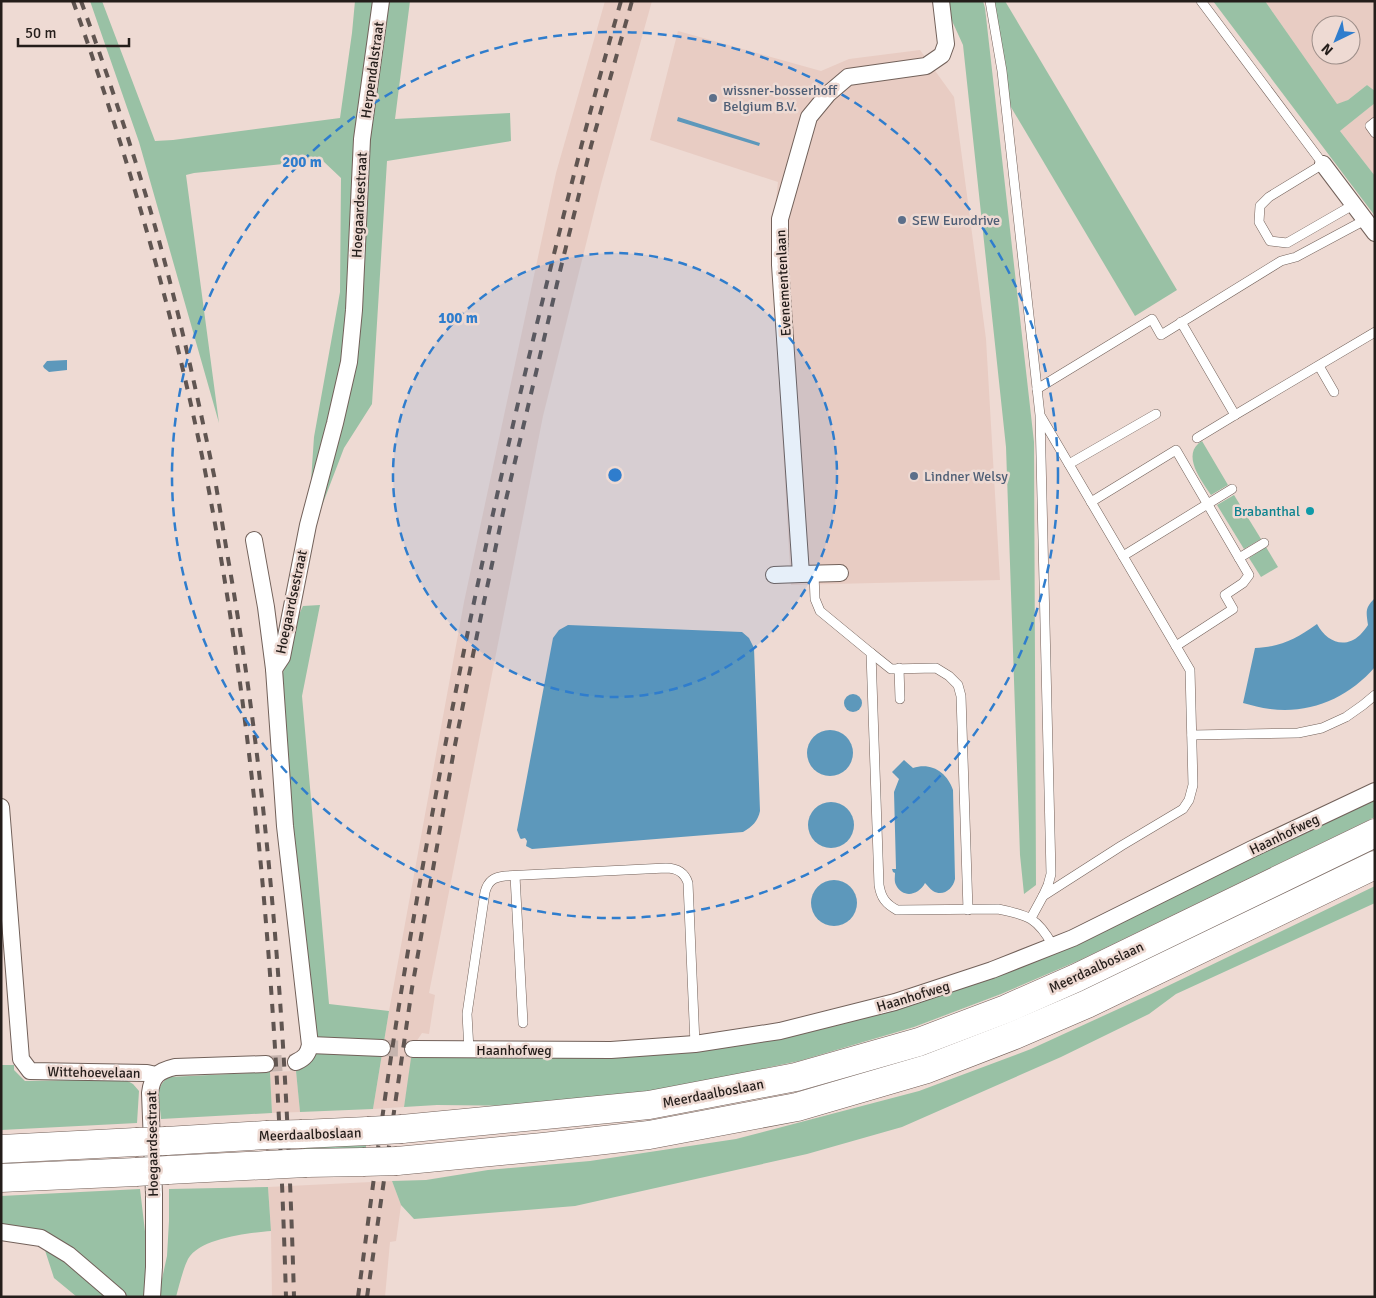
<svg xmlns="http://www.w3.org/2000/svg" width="1376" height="1298" viewBox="0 0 1376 1298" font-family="Signika,sans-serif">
  <rect width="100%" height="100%" fill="#eedad3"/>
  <g fill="#e8ccc3" fill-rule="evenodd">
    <polygon points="605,1 652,1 601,184 543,416 429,993 435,995 429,1034 422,1033 414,1045 404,1107 373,1109 389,1011 464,602 556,173"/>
    <path d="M1265,1H1375V91L1367,85L1348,100L1337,105ZM1321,25H1351V55H1321Z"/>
    <polygon points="678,31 821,71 849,59 920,50 954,97 986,339 1000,580 791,585 771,243 778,182 650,140"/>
    <polygon points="1375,103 1375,176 1340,131"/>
    <polygon points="296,1071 300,1112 272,1113 270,1072"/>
    <polygon points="392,1181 401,1205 396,1241 390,1242 385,1297 272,1297 271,1231 268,1187"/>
  </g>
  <g fill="#99c1a5">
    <polygon points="90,1 102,1 155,141 173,140 340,118 352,33 355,1 410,1 395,119 510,113 511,141 387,161 372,404 344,448 299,566 308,525 314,437 340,292 341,178 322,160 194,173 186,175 219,423 139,142"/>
    <polygon points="943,1 983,1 985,8 1034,442 1036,885 1024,894 1020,855 1006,447 963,45"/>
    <polygon points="992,1 1005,1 1177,290 1135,316 1005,97"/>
    <polygon points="1213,1 1265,1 1337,104 1348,100 1367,85 1375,91 1375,103 1340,131 1375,176 1375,216"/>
    <path d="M1202,441L1228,485L1211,495C1202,481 1180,454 1202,441Z"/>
    <polygon points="1234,495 1261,539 1244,549 1217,505"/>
    <polygon points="1266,547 1278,567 1261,577 1249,558"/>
    <polygon points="320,605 302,696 329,1004 389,1011 373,1109 300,1112 296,1071 316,1051 290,830 281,688 288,638 303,606"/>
    <polygon points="1375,795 1375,817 1080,960 1001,994 914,1027 799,1061 643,1094 530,1106 437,1105 404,1107 411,1058 416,1054 695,1048 1037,958"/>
    <polygon points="1375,886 1375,903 1176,994 1149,1014 1061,1057 902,1127 807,1154 575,1206 414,1219 401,1205 392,1181 426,1180 488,1170 590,1161 736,1139 919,1091 1031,1049 1151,994"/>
    <polygon points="1,1065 14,1065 14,1070 25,1081 124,1079 133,1084 139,1091 137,1123 1,1130"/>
    <path d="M270,1072L272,1113L161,1119C160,1101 153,1088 169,1077Z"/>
    <polygon points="366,1139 366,1154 304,1156 303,1142"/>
    <path d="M268,1187L271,1231C249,1233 200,1238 188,1259C183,1269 179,1286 176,1297H158L167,1256L169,1221V1189Z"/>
    <polygon points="140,1189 146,1240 145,1297 77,1297 54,1278 41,1238 1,1228 1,1196"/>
  </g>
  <g fill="#5d98bb">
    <polygon points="678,117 760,143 759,146 677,121"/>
    <polygon points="67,360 67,370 49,372 44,368 43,366 47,361"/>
    <path d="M1375,598V667C1348,698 1311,714 1270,709C1261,708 1252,705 1243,703L1255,648C1281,647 1296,639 1317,624C1326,641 1344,650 1360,635C1363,632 1366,628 1368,625C1366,611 1365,608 1375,598Z"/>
    <path d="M568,625L742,632L749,638L754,648L760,811C758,821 752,827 743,832L532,849L526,846L527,841L525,838L521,839L520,838L517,830L553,638L559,630Z"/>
    <circle cx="853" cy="703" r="9"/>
    <circle cx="830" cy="753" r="23"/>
    <path d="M904,760L913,768C931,762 947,772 953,790L955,879C953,889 943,897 933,891C930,889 927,885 925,883C919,895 903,899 896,885C894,881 895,877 895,873L893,872L892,869H896L894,792L899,779L892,772Z"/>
    <circle cx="831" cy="825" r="23"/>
    <circle cx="834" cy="903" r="23"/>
  </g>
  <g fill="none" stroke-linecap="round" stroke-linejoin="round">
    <g stroke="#c6b4ae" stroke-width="16" stroke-dasharray="16 8" stroke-linecap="butt">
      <polyline points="382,1048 413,1049"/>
      <polyline points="266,1064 296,1062"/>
    </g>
    <defs>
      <g id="lane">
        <polyline points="990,1 1002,71 1040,415 1051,874 1048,885 1043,896 1121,846 1183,809 1189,800 1193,785 1190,670 1040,415"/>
        <polyline points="1201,1 1323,164 1269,197 1260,206 1259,222 1270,241 1287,243 1353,205"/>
        <polyline points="1375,122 1370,126 1375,133"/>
        <polyline points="1181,322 1235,415 1375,332"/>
        <polyline points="1319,366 1334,392"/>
        <polyline points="1037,389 1152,319 1161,335 1281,261 1296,257 1365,220"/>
        <polyline points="1197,438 1235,415"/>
        <polyline points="1069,464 1156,414"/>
        <polyline points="1091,502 1176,450 1249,575 1243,583 1225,595 1233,609 1176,646"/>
        <polyline points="1123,556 1232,489"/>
        <polyline points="1239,558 1264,543"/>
        <path d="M814,574L815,599L820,611L871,653L879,885C881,898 886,904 897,910L998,909C1028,915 1038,918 1053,946"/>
        <polyline points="871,653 891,669 936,668 949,676 958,685 961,696 968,910"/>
        <polyline points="899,668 900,699"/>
        <polyline points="1192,735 1298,733 1322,728 1346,717 1363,705 1375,695"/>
        <polyline points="515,876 523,1023"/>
        <polyline points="1031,918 1043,896"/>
        <path d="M469,1050L467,1014L485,892C488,881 494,877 505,876L666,868C677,868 685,873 688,883L695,1044"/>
      </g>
      <g id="street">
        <polyline points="1323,164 1375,233"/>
        <path d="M254,540L266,607L274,669L285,826L310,1045C308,1054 305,1058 296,1062"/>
        <polyline points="801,574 840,573"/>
        <polyline points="774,575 801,574 780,265 780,219 809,117 828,94 848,77 926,66 942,55 946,44 941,1"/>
        <polyline points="274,669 282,657 308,525 335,423 349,362 354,310 362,139 381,1"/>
        <polyline points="1,807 21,1059 30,1071 147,1073 156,1075"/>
        <polyline points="310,1045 382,1048"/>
        <polyline points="413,1049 611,1050 695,1044 780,1031 895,1002 992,970 1073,938 1252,849 1375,791"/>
        <polyline points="1,1232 41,1238 69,1255 118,1297"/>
        <path d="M152,1297L154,1267V1194L150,1093C152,1076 158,1071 175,1067L266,1064"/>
      </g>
      <g id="highway">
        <polyline points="402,1129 649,1105 796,1077 919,1042 1006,1009 1076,978 1375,833"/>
        <polyline points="302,1134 368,1131"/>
        <polyline points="166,1141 266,1135"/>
        <polyline points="1,1149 136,1142"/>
        <polyline points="397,1161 543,1147 649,1135 797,1107 927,1069 1015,1035 1087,1004 1375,865"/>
        <polyline points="306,1163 363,1162"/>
        <polyline points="168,1170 267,1165"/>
        <polyline points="1,1178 136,1172"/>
      </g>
    </defs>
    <use href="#lane" stroke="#72615a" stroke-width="10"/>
    <use href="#street" stroke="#72615a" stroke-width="18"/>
    <use href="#highway" stroke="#72615a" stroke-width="29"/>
    <use href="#lane" stroke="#fff" stroke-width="9"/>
    <use href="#street" stroke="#fff" stroke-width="16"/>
    <use href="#highway" stroke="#fff" stroke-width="28"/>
    <g stroke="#605551" stroke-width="4" stroke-dasharray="9 9" stroke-linecap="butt">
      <path d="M73,1C129,159 176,321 208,486C259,753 278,1025 286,1297"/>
      <path d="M81,1C106,70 129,139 150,209C176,298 196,389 215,480C220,508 224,536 229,564C271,806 287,1052 294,1297"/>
      <path d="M358,1297C372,1194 385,1090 402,987C438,769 482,551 534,336C561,224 589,112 621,1"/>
      <polyline points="367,1297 412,988 454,750 478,630 504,508 561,267 591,146 632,1"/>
    </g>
    <defs>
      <g id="highway-bridge">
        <polyline points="368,1131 402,1129"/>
        <polyline points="266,1135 302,1134"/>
        <polyline points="136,1142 166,1141"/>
        <polyline points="363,1162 397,1161"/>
        <polyline points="267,1165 306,1163"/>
        <polyline points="136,1172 168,1170"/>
      </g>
    </defs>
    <use href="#highway-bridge" stroke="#72615a" stroke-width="29" stroke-linecap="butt"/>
    <use href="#highway-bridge" stroke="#fff" stroke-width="28"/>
  </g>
  <circle cx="615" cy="475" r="222" fill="#2f7dcd" fill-opacity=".12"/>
  <g fill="none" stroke="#2f7dcd" stroke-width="2.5" stroke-dasharray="9 6">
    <circle cx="615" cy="475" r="222"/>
    <circle cx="615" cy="475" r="443"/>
  </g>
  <g fill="#5c6f8a" stroke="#eedad3" stroke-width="2">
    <circle cx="713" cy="98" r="5"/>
    <circle cx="902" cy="220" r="5"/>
    <circle cx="914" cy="476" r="5"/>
  </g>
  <circle fill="#0f9aa8" stroke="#eedad3" stroke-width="2" cx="1310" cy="511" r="5"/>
  <g text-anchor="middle" stroke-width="5" stroke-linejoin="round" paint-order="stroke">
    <g font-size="14" fill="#241d1a" stroke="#eedad3">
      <text transform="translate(372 70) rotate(-82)" y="5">Herpendalstraat</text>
      <text transform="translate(359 205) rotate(-87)" y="5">Hoegaardsestraat</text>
      <text transform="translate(783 283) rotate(-93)" y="5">Evenementenlaan</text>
      <text transform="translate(291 602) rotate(-78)" y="5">Hoegaardsestraat</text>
      <text transform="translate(1284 834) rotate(-26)" y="5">Haanhofweg</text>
      <text transform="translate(1096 967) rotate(-25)" y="5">Meerdaalboslaan</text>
      <text transform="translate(913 996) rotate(-17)" y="5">Haanhofweg</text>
      <text x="514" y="1055">Haanhofweg</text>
      <text transform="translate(94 1072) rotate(1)" y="5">Wittehoevelaan</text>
      <text transform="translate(713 1093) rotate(-11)" y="5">Meerdaalboslaan</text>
      <text transform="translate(310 1134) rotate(-2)" y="5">Meerdaalboslaan</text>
      <text transform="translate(152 1144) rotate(-91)" y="5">Hoegaardsestraat</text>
    </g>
    <g font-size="14" fill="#4e5e75" stroke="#eedad3" text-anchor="start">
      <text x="723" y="95">wissner-bosserhoff<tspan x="723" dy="16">Belgium B.V.</tspan></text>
      <text x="912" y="225">SEW Eurodrive</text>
      <text x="924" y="481">Lindner Welsy</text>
    </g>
    <g font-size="14" fill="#0d838f" stroke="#eedad3" text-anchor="end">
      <text x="1300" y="516">Brabanthal</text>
    </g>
  </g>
  <circle cx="615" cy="475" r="8" fill="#2f7dcd" stroke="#eedad3" stroke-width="2.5"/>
  <g font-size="15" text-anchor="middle" font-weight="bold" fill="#2f7dcd" stroke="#eedad3" stroke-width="5" stroke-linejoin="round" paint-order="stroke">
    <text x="302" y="167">200 m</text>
    <text x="458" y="323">100 m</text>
  </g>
  <rect width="1376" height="1298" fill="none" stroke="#241d1a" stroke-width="5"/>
  <g transform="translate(1336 40) rotate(223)"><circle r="24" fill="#eedad3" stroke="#9d8e89"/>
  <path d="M0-4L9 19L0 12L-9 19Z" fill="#2f7dcd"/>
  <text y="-8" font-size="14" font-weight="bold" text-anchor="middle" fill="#241d1a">N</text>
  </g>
  <path d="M18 38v8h111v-8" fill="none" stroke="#241d1a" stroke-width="2.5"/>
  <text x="25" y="38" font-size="15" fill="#241d1a" stroke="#eedad3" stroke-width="4" paint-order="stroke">50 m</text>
</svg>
